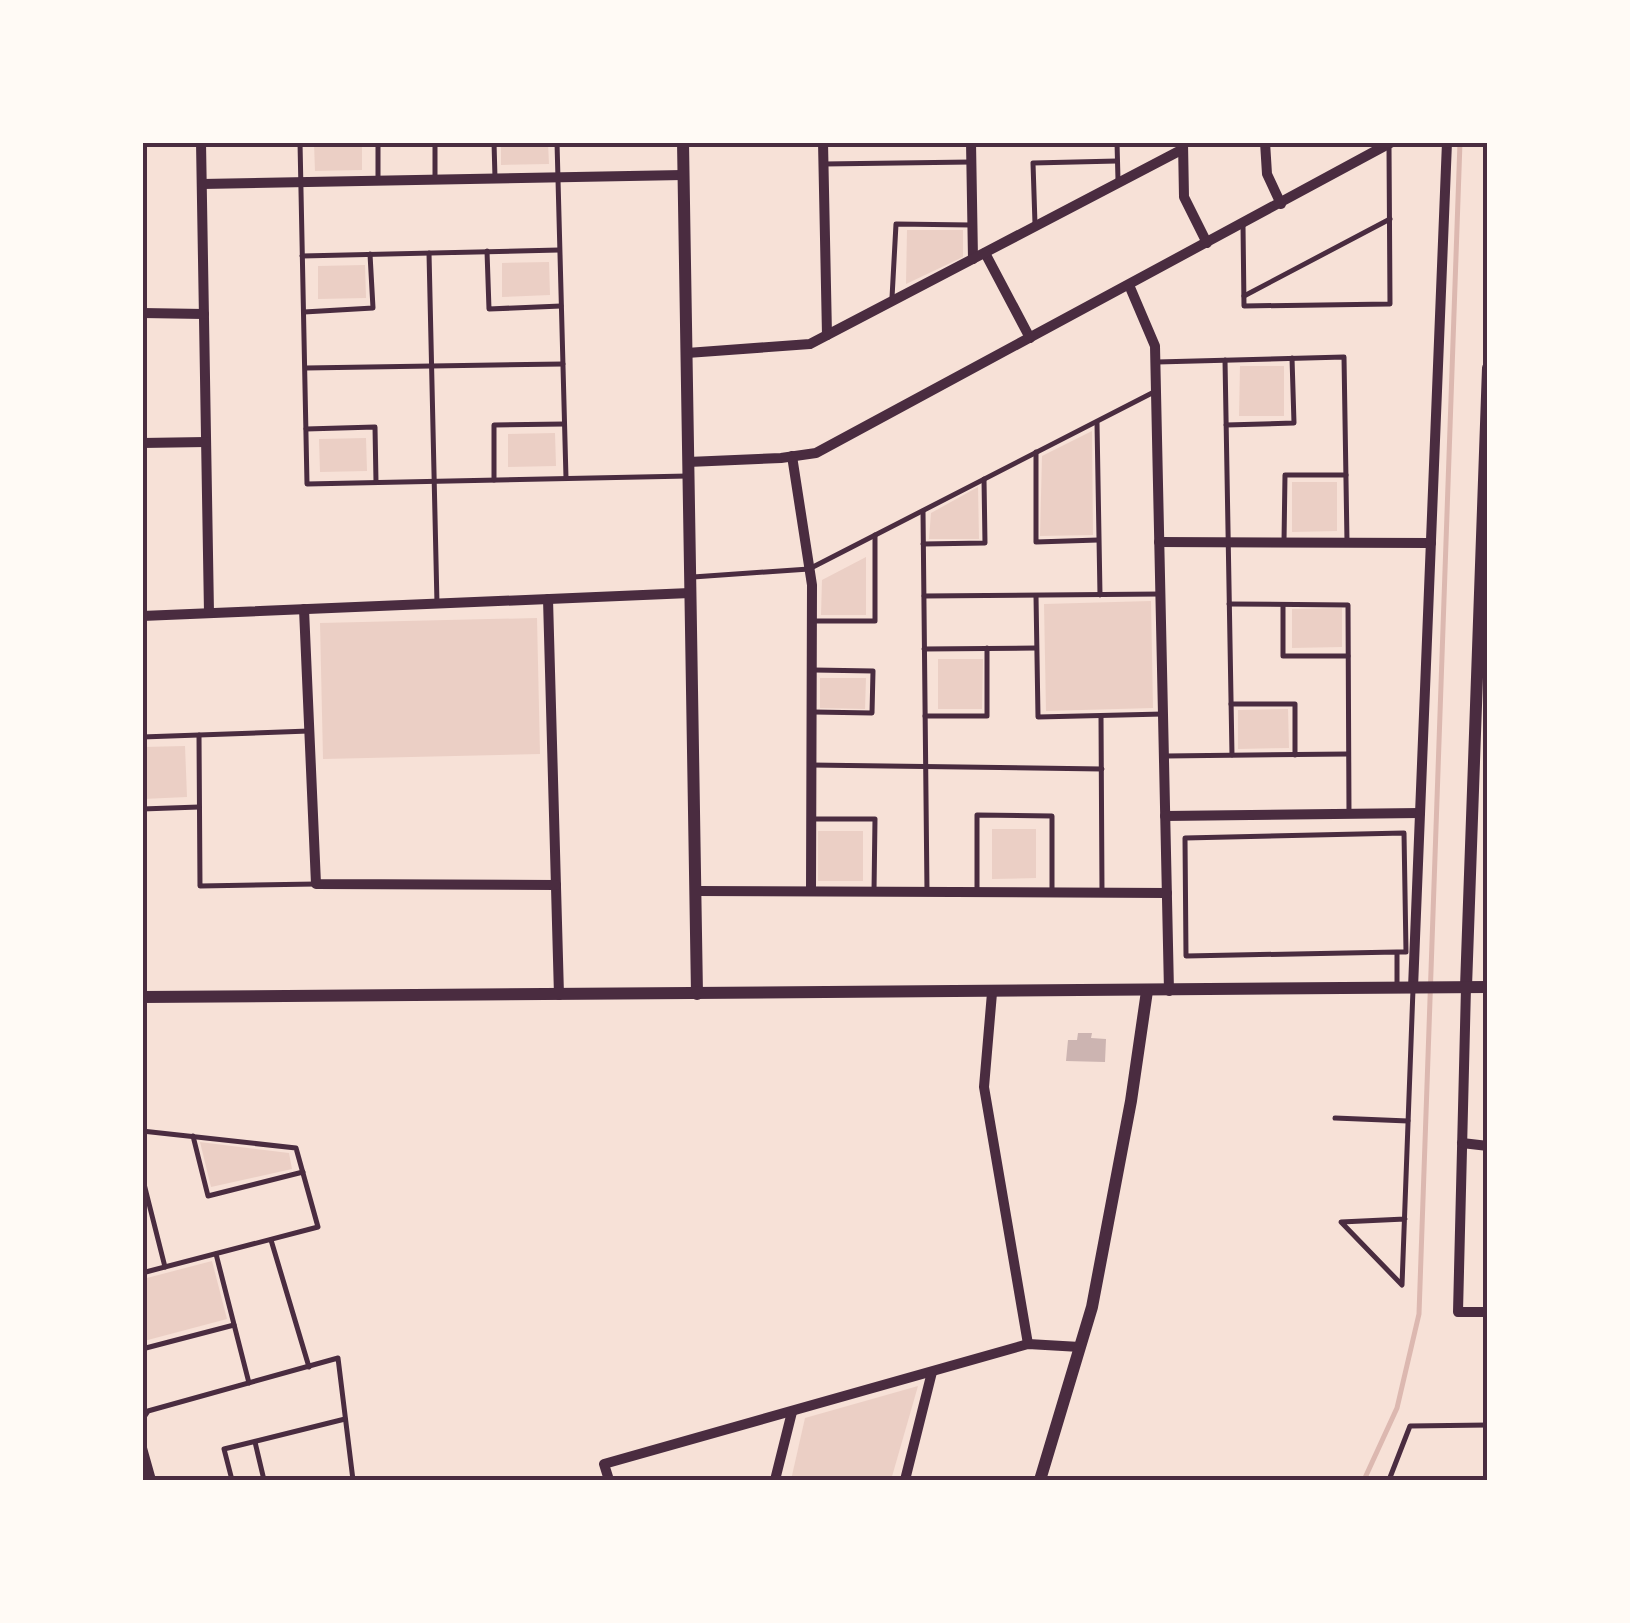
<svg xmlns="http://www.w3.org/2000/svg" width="1630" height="1623" viewBox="0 0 1630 1623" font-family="'PT Sans Narrow',sans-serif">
  <rect width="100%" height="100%" fill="#f7e1d7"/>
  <g fill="#ebcfc5">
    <polygon points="314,143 362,143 362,170 315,171"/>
    <polygon points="501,143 548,143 549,164 501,165"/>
    <polygon points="907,230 963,230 963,257 906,284"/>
    <polygon points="549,262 550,295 502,297 502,263"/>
    <polygon points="365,265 366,298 318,299 318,266"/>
    <polygon points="1240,366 1284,366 1284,416 1239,416"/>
    <polygon points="1092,431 1093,535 1040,536 1042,456"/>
    <polygon points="555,433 556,466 508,467 508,434"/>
    <polygon points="366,438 367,471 320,472 319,439"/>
    <polygon points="1292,482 1337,482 1337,531 1292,532"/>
    <polygon points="978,487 979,539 929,539 931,513"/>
    <polygon points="866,557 866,615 821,615 822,580"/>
    <polygon points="1151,601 1153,708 1046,711 1044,604"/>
    <polygon points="1342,608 1342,647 1292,648 1292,609"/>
    <polygon points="537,618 540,754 323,759 320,623"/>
    <polygon points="938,659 983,659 982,709 938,709"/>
    <polygon points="820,678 866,678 865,709 820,708"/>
    <polygon points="1288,709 1289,748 1238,749 1238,710"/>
    <polygon points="185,746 187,797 143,799 143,747"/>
    <polygon points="992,829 1036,829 1036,878 992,879"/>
    <rect x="818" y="831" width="45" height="50"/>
    <polygon points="200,1142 289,1153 292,1169 211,1187"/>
    <polygon points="212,1261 227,1319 144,1341 143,1279"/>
    <polygon points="918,1386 891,1480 791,1480 805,1418"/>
  </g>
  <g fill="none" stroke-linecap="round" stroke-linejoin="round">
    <polyline stroke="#dcb8b0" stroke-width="5" points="1364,1480 1397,1408 1419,1314 1460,142"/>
  </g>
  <polygon fill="#ccb4b1" points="1078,1033 1092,1033 1091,1038 1106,1039 1105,1062 1066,1061 1068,1040 1077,1040"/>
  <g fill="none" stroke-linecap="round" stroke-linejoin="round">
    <g stroke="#4a2c40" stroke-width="5">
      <polyline points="300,142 307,484 688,476"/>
      <polyline points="378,142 378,179"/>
      <polyline points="494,142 495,178"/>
      <polyline points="557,142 566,478"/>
      <polyline points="1117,142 1118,180"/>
      <polyline points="824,164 971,162"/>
      <polyline points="435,179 435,142"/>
      <polyline points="1035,224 1033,163 1117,161"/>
      <polyline points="1243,225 1244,306 1390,304 1389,147"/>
      <polyline points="487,251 489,309 561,306"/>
      <polyline points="429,253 437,604"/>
      <polyline points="302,256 559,250"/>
      <polyline points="1244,296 1390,219"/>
      <polyline points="892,298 896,224 971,225"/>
      <polyline points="304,312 373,308 370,254"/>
      <polyline points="1225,360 1232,755"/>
      <polyline points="1157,362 1344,357 1347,542"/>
      <polyline points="306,368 563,364"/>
      <polyline points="1097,423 1100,595"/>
      <polyline points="1226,425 1294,423 1292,358"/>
      <polyline points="306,429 375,427 376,482"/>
      <polyline points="1036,452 1036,542 1098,540"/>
      <polyline points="494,480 494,425 564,424"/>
      <polyline points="923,511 927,892"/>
      <polyline points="1284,542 1285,475 1346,475"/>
      <polyline points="923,544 985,543 984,479"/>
      <polyline points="693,577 809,569 1154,392"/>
      <polyline points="924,596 1161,594"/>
      <polyline points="1036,596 1038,717 1163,714"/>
      <polyline points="1229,604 1348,605 1349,813"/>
      <polyline points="1283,605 1283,656 1348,656"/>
      <polyline points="813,621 875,621 875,535"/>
      <polyline points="924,649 1036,648"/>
      <polyline points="1231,704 1295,704 1295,755"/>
      <polyline points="814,712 872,713 873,671 814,670"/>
      <polyline points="925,716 987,716 987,648"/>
      <polyline points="1101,716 1102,892"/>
      <polyline points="199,735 200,886 316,884"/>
      <polyline points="142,737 309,731"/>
      <polyline points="1166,756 1348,754"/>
      <polyline points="811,765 1102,769"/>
      <polyline points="142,809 199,807"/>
      <polyline points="811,819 875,819 874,891"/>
      <polyline points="977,892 977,815 1052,816 1052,891"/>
      <polyline points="1397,952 1406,952 1404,833 1185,838 1186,956 1397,952 1397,985"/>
      <polyline points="1335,1118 1408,1121"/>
      <polyline points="142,1131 296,1148 318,1227 142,1273"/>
      <polyline points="193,1136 208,1196 303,1172"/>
      <polyline points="142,1176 165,1267"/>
      <path d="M1405,1219L1341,1222L1402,1285C1406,1186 1409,1088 1413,990"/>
      <polyline points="271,1240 309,1367"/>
      <polyline points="216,1254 249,1383"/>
      <polyline points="142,1349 234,1325"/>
      <polyline points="142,1420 148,1411 338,1358 353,1480"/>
      <polyline points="255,1442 264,1480"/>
      <polyline points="232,1480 224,1449 345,1419"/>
      <polyline points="1389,1480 1410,1426 1488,1425"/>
    </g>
    <g stroke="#4a2c40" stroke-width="10">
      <polyline points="201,142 209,613"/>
      <polyline points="823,142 827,335"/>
      <polyline points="971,142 973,259"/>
      <polyline points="1265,142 1267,174 1281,204"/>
      <polyline points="1183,143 1184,197 1207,243"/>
      <polyline points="202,184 683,175"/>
      <polyline points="985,253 1030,338"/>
      <polyline points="1129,285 1155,346 1169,991"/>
      <polyline points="142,313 204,314"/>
      <polyline points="687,353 810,344 1183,149"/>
      <polyline points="142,443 206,442"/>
      <polyline points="792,456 812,585 811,891"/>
      <polyline points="688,462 781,458 816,453 1392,142"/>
      <polyline points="1159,542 1431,543"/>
      <polyline points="548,599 559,995"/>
      <polyline points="304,609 316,884 556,885"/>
      <polyline points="142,616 690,593"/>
      <polyline points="1165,816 1420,813"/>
      <polyline points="696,891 1167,893"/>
      <polyline points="1466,987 1458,1312 1488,1312"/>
      <polyline points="1413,988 1447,142"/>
      <polyline points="992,993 984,1087 1028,1344"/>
      <polyline points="1462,1143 1488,1146"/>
      <polyline points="142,1448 151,1480"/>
      <polyline points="609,1480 604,1464 1028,1344 1080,1347"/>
      <polyline points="775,1480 792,1412"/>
      <polyline points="905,1480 932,1372"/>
    </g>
    <g stroke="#4a2c40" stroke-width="12">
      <polyline points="683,142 697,994"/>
      <polyline points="1466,987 1488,368"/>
      <polyline points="142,997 1488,987"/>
      <polyline points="1040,1480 1092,1307 1131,1101 1147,991"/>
    </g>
  </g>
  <rect width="1630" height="1623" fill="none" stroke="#fffaf5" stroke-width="290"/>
  <rect x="145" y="145" width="1340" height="1333" fill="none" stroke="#4a2c40" stroke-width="4"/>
</svg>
